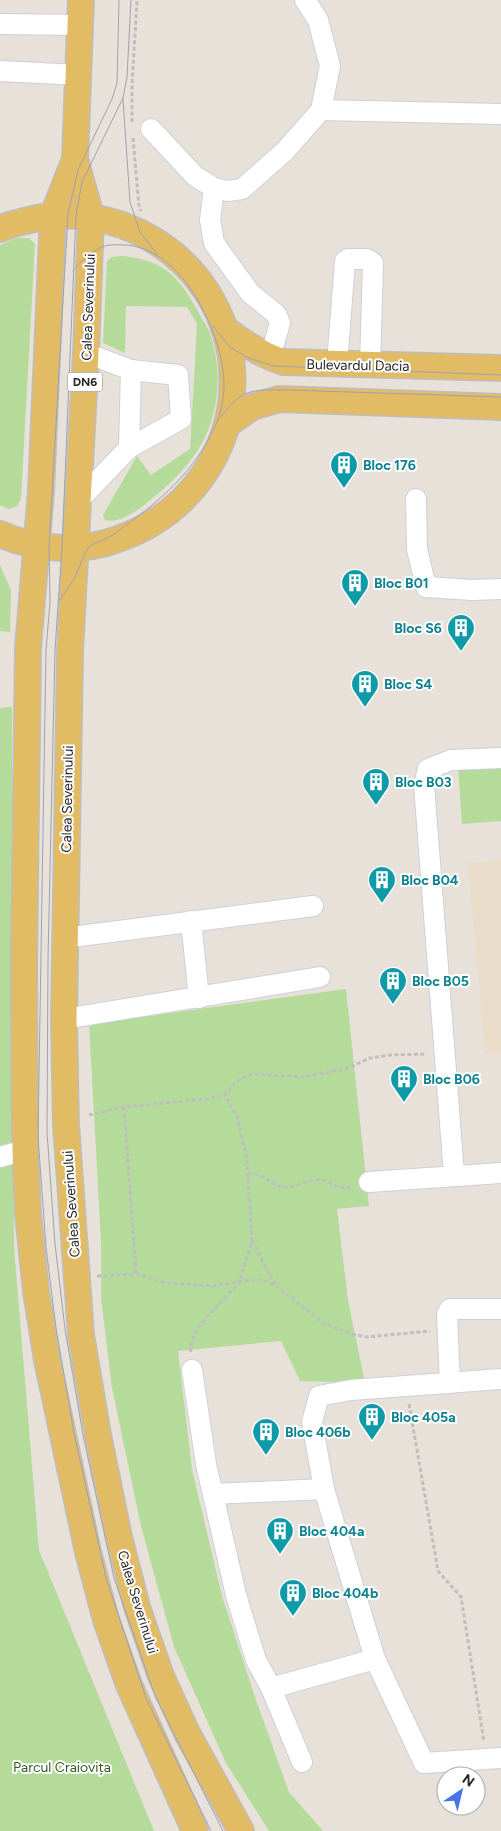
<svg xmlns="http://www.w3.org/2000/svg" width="501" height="1831" viewBox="0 0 501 1831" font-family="Figtree,sans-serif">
  <rect width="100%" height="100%" fill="#e8e1da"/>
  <polygon fill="#e9ddca" points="501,860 501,1053 485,1054 468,863"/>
  <g fill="#b5db9b">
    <polygon points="16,238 29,238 35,244 21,499 17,506 9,509 0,505 0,245"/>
    <path d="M122,256C162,260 177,274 196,308C200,315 205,323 209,331C225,373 219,426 190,461C178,476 164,489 149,501C138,510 120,524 105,520L103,515L137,456L151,475L190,449L197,324L187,307L126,306L125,353L103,343L107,261L112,257Z"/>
    <polygon points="0,565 11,590 10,632 0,631"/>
    <polygon points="12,707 14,1247 39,1550 154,1831 0,1831 0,708"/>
    <polygon points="501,766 501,821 462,824 458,769"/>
    <polygon points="346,989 369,1206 337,1209 348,1300 365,1383 300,1381 281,1341 178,1351 192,1469 222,1596 255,1697 289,1792 323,1831 269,1831 226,1763 174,1647 141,1526 112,1388 101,1297 101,1242 89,1024"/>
  </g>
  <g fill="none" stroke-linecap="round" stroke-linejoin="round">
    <defs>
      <g id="minor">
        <polyline points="0,24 81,25"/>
        <polyline points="0,71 79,75"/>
        <polyline points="321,110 501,114"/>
        <polyline points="151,129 195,176 214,188 228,191 242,189 285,151 321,110 330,66 318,20 305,0"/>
        <polyline points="214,188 210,220 214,243 250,293 276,314 280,323 270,358"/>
        <polyline points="337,364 345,261 348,259 367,259 373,263 370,365"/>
        <polyline points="129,448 181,419 178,375 131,370"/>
        <polyline points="416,499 417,549 426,587 472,590 501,589"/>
        <polyline points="78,501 129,448 131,370 86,353"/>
        <polyline points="191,921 199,998"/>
        <polyline points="64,938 313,906"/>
        <polyline points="64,1019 320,977"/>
        <polyline points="0,1157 25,1150"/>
        <polyline points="454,1175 424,785 428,769 451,760 501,758"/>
        <polyline points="369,1182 501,1173"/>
        <polyline points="192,1370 206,1464 236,1595 256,1660 271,1688 302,1762"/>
        <polyline points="501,1379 351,1390 319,1396 312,1422 324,1489 375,1659 424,1763 501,1758"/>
        <polyline points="450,1383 447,1314 450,1309 501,1309"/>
        <polyline points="213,1494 324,1489"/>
        <polyline points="271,1688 375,1659"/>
      </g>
      <g id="major">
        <polyline points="81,0 75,159 91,216 86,353 70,651 64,1019 66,1125 81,1335 98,1435 119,1537 137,1607 161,1676 187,1733 241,1831"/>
        <polyline points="75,159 53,215 41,491 28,648 24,963 25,1150 28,1214 36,1291 47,1360 88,1552 106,1620 129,1685 195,1831"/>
        <path d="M0,229C7,225 14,224 21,222C56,212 88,213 122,225C272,281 268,486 118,539C81,553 36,550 0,534"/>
        <path d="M224,328C243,343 261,355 284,362L501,368"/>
        <polyline points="228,424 252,407 279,399 501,407"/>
      </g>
    </defs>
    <use href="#minor" stroke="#ccd0db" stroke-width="22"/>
    <use href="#major" stroke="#bebebe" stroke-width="28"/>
    <g stroke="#bebebe" stroke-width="3" stroke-dasharray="4 2.5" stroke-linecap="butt">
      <polyline points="132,122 132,85 137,0"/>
      <polyline points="133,138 139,206 141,211"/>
      <polyline points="124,1107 136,1274"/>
      <polyline points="89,1115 124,1107 207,1099 225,1095 233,1085 242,1078 252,1074 303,1077 346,1069 370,1058 390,1055 427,1054"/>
      <path d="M248,1173C253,1174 258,1175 263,1177C270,1181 275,1186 284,1187C297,1188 309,1178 322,1180C335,1183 337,1190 352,1187"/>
      <polyline points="252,1241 275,1284"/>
      <polyline points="97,1276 136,1274 166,1283 213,1286 249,1280 262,1280 275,1285 325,1324 351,1334 367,1337 430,1331"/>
      <polyline points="191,1352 190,1347 196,1331 207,1317 239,1283 252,1241 247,1159 237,1117 225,1095"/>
      <polyline points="409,1404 438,1571 461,1597 484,1742"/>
    </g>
    <use href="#minor" stroke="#fff" stroke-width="20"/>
    <use href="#major" stroke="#e2bb65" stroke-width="25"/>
    <g stroke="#9da1b0" stroke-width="1">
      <polyline points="119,0 117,83 112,99 78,170 68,214 49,547 50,602 46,650 38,1137 46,1247 56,1328 74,1433 106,1578 146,1698 211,1831"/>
      <polyline points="131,0 127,77 123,98 82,182 76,215 62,548 55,650 48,958 47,1132 55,1244 65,1329 83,1435 114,1578 155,1696 223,1831"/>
      <polyline points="123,99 130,202 140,232 157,254"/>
      <polyline points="213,326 230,347 248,358 274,366 501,375"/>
      <path d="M221,417C242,387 254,390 287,390L501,397"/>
      <path d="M60,600C65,592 71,584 76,575C80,566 83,555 89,547C94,542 104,541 109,537C114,535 118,531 122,528C160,501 196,470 215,426C221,414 224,399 224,385C224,335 182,246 124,245C118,245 111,244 105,246C93,249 80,262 73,271"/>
    </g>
  </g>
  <defs>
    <symbol id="building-pin" viewBox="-11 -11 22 30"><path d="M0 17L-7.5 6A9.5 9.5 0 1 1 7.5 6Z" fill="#0f9aa8" stroke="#fff"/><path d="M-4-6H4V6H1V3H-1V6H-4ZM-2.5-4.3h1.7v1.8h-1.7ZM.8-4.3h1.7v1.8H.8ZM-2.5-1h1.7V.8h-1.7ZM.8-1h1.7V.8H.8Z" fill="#fff"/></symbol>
  </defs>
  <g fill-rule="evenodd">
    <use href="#building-pin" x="328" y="449" width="32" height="43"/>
    <use href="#building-pin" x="339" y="567" width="32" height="43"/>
    <use href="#building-pin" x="445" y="612" width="32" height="43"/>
    <use href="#building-pin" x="349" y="668" width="32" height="43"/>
    <use href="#building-pin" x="360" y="766" width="32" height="43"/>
    <use href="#building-pin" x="366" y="864" width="32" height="43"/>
    <use href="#building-pin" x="377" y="965" width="32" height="43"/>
    <use href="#building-pin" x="388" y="1063" width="32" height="43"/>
    <use href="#building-pin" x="356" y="1401" width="32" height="43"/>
    <use href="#building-pin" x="250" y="1416" width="32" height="43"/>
    <use href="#building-pin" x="264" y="1515" width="32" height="43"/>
    <use href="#building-pin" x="277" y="1577" width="32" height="43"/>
  </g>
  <g text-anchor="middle" stroke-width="4" stroke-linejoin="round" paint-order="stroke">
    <rect fill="#fff" stroke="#686868" stroke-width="1" x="67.5" y="372.5" width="35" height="19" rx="4"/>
    <g font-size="12" font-weight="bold" fill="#272727">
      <text x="85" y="386">DN6</text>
    </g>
    <g font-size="14" fill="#272727" stroke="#fff">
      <text transform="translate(88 307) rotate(-88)" y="5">Calea Severinului</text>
      <text transform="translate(358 365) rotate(1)" y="5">Bulevardul Dacia</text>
      <text transform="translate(67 799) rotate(-89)" y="5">Calea Severinului</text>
      <text transform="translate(71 1204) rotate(-94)" y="5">Calea Severinului</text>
      <text transform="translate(138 1602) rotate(73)" y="5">Calea Severinului</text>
    </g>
    <g font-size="14" font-weight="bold" fill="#0d838f" stroke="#fff" text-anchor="start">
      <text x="363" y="470">Bloc 176</text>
      <text x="374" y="588">Bloc B01</text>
      <text x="442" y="633" text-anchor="end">Bloc S6</text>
      <text x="384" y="689">Bloc S4</text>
      <text x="395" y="787">Bloc B03</text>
      <text x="401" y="885">Bloc B04</text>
      <text x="412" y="986">Bloc B05</text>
      <text x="423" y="1084">Bloc B06</text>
      <text x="391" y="1422">Bloc 405a</text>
      <text x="285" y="1437">Bloc 406b</text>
      <text x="299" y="1536">Bloc 404a</text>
      <text x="312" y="1598">Bloc 404b</text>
    </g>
    <g font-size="14" fill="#315c1f" stroke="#fff">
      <text x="62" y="1772">Parcul Craiovița</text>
    </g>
  </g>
  <g transform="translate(461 1791) rotate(35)"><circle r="24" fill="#ffffff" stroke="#a9a9a9"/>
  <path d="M0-4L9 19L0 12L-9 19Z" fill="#4772e8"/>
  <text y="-8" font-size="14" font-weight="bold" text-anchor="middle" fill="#272727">N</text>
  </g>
</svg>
